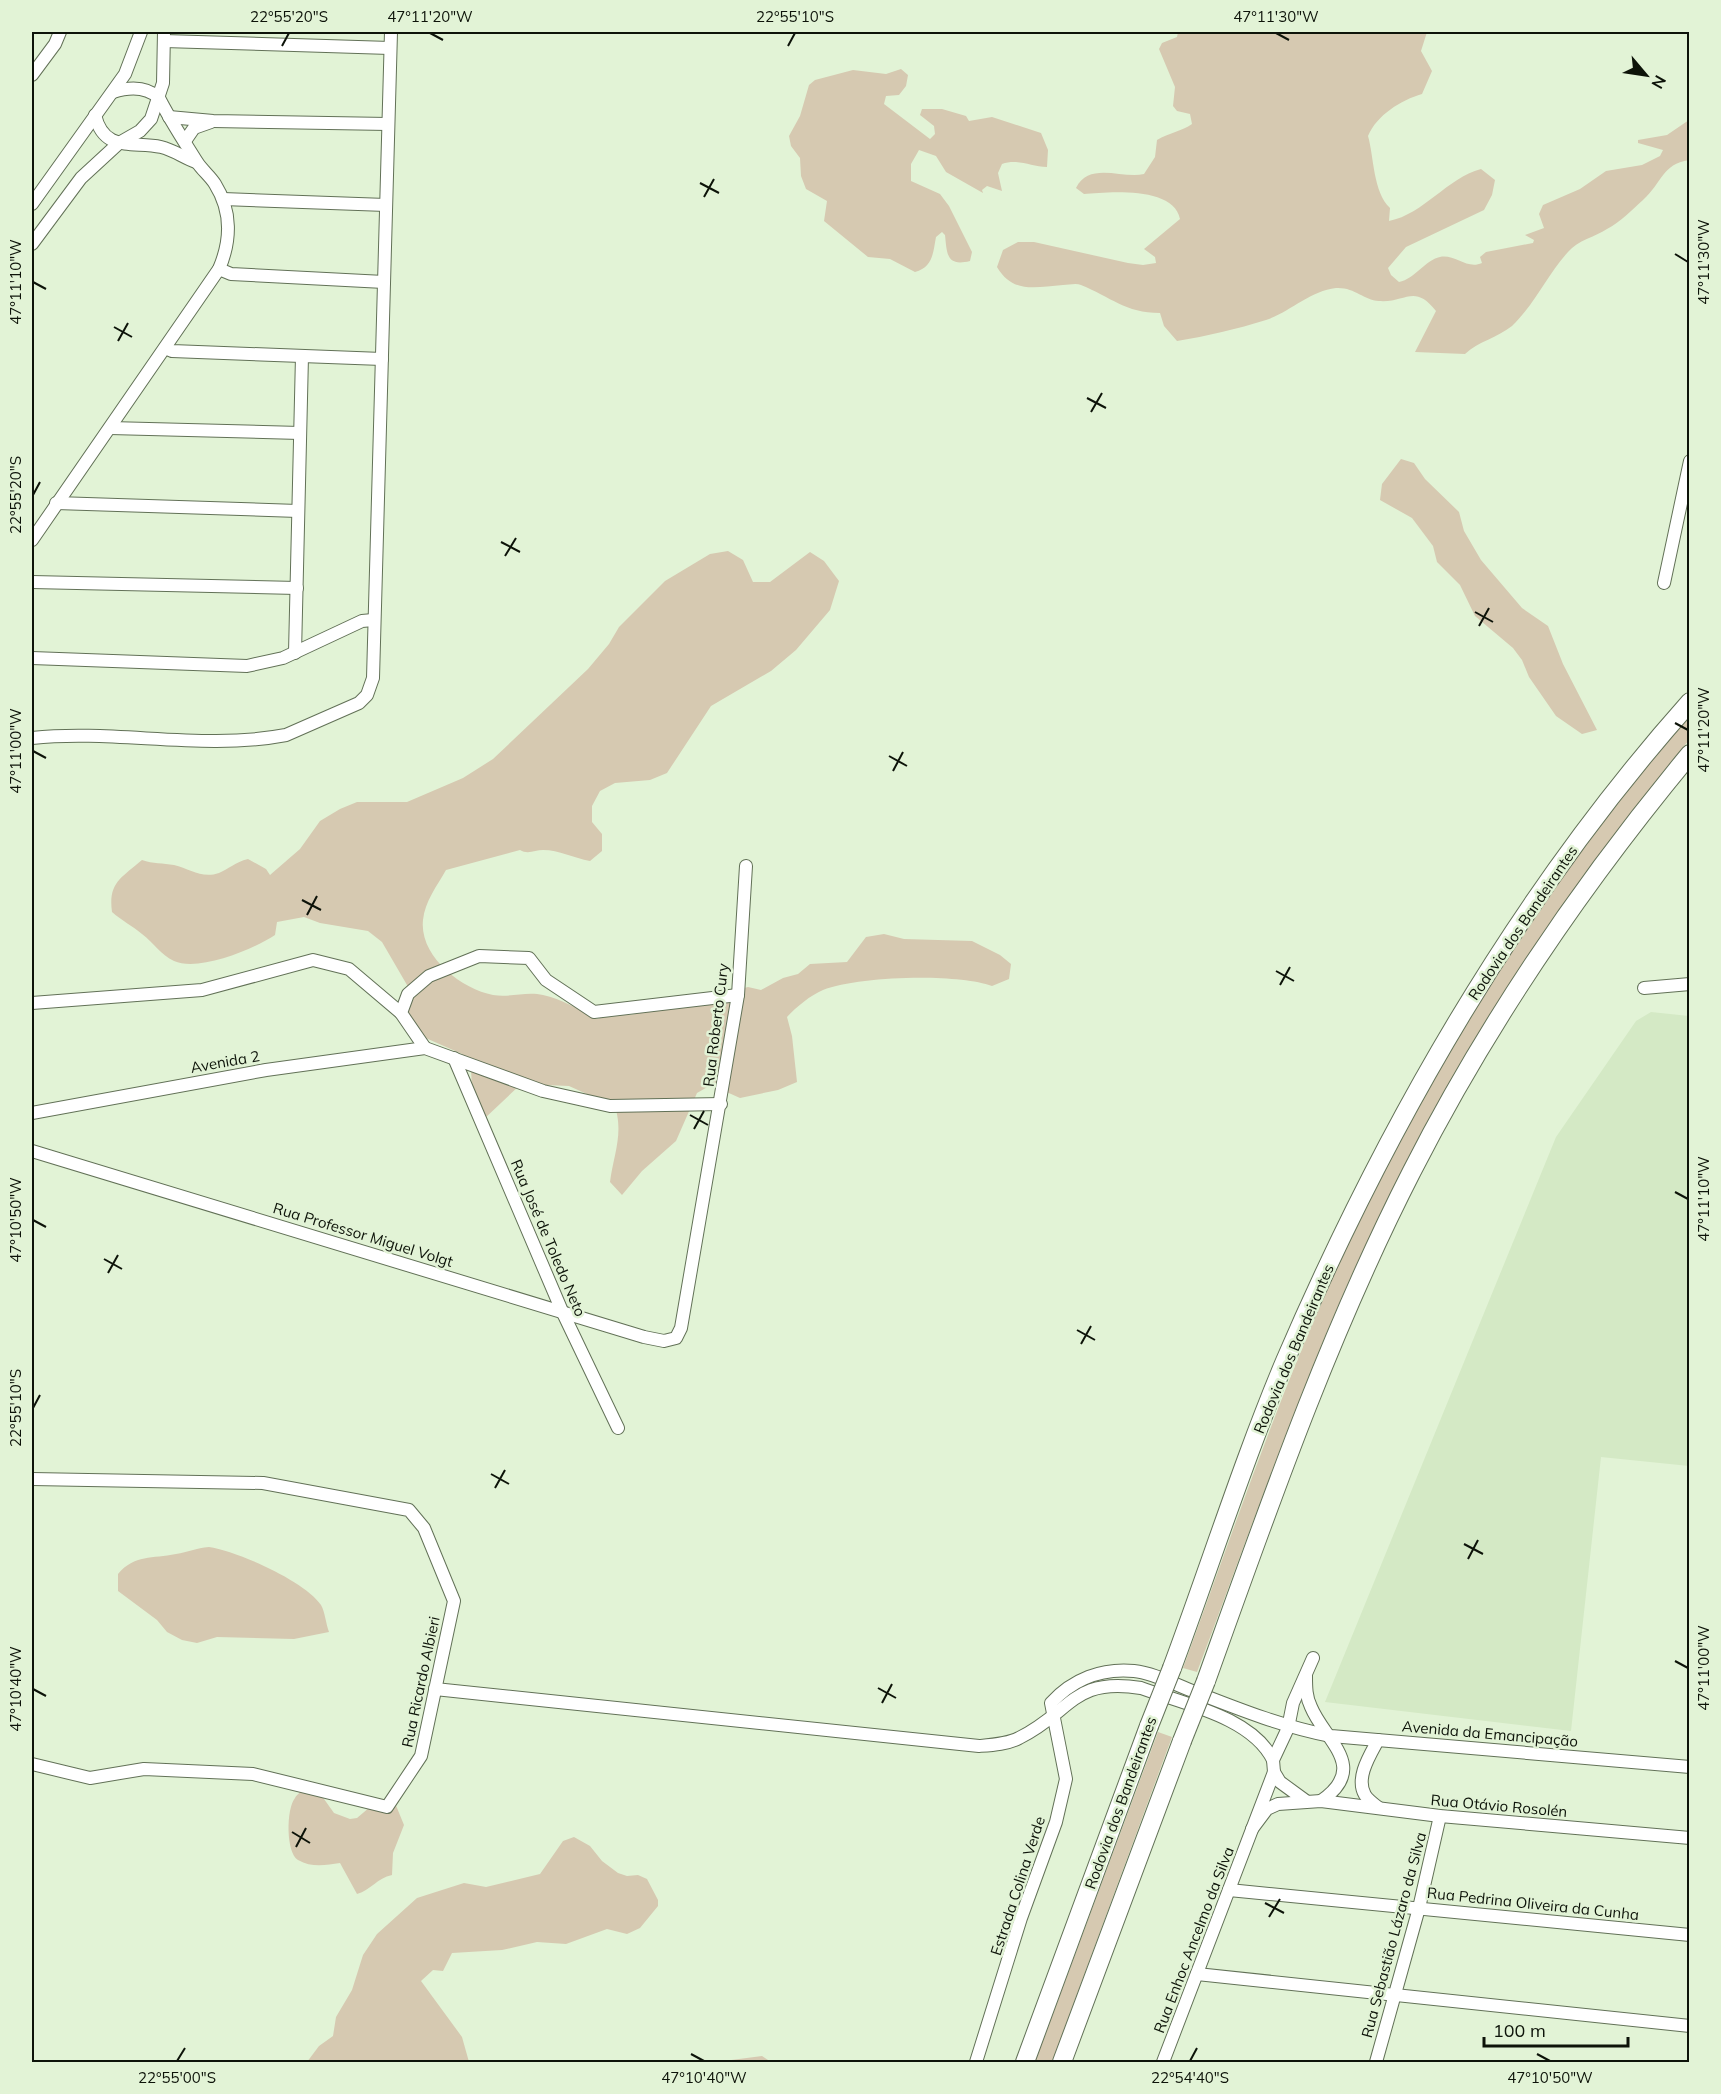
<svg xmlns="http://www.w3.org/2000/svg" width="1721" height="2094" viewBox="0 0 1721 2094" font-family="Mulish,sans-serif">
  <rect width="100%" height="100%" fill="#e2f3d6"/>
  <polygon fill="#d4e9c5" points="1651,1012 1689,1016 1689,1466 1601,1457 1571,1731 1325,1702 1556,1137 1636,1021"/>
  <g fill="#d6c9b1">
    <path d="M1178,32H1427L1421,51L1432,71L1422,94C1401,100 1377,115 1368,136C1374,157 1373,192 1390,208L1389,221C1424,214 1447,178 1481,169L1495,180L1492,195L1484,210L1406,247L1388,268L1391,275L1399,282C1415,279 1425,260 1440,257C1455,254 1467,270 1482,263L1480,257L1486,252L1533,243L1534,240L1525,235L1544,228L1539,214L1543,205L1580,189L1606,171L1642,165L1660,156L1663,150L1638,143V140L1667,135L1689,120V160C1662,164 1662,183 1643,200C1632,210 1620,222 1607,229C1595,237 1578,240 1568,252C1547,275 1535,304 1512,326C1497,338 1479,341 1465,354L1415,352L1436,311C1414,283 1406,303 1379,301C1363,300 1355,287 1336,288C1310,291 1290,312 1266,320C1237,329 1207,336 1177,341L1164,326L1160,313C1125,313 1111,297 1081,285C1076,283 1069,285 1063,285C1035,287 1013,294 997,267L1003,250L1018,242H1034L1128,263L1143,265L1156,263L1155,257L1144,249L1180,219C1174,186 1108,192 1084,194L1076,188C1089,161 1122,179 1144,174L1155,157L1157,140C1169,133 1182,131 1192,124L1190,114L1177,111L1173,106L1175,87L1159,49L1162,43L1177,37Z"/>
    <path d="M901,69L908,75L906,86L899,95L886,96L884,104L930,139L935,134L934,126L920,115L922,109H942L966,116L969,121L992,117L1041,133L1048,150L1047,167C1031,167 1018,158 1002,164L998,173L1002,191L987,186L982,190L983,193L946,172L936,156L919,150L911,164V181L940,194L949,206L972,252L970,261C946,267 947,253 945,235L942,232L936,237C933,253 933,267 915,272L890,259L868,257L824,221L827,201L806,189L801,176L800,158L791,146L789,136L800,116L809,85L815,80L853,70L886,74Z"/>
    <polygon points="1401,459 1414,463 1425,479 1459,512 1464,531 1481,560 1522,608 1548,626 1563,664 1597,730 1582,734 1556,716 1529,677 1522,660 1513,648 1475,616 1460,585 1437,562 1433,546 1412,518 1380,500 1382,484"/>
    <path d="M728,551L743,560L753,582H770L810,552L824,561L839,581L830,610L796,650L771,671L711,706L667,773L650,780L615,783L600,791L592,806V822L602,834V851L590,861C574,858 559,850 543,850C535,850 528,855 520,850L446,870C437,886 425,901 423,920C419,956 461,989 493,995C510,998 526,991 543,995C562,999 580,1010 597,1019L614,1013L630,1015L681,1005L748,987L761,990L783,978L798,974L810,964L847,962L866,937L884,934L904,939L972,941L1000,955L1011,964L1009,979L992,986C957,973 858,976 823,990C811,995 796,1007 787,1017L792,1036L797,1082L778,1090L740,1098L711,1085L697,1093L676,1141L642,1171L622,1195L610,1182C614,1152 625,1131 613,1101L598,1099L569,1086L521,1084L484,1119L472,1089L471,1069L462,1054L412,1032L405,1005L414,997L382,942L368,931L320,923L304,917L277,922L275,935C254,949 199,972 174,961C161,955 154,943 142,934C133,926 122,921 112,912C108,883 121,878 142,860C153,864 163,863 174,865C190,869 202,879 219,873C229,869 235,862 248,859L266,869L270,875L300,849L320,821L340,809L357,802H407L463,778L493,759L588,669L609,644L619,627L665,581L710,554Z"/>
    <path d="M1689,715V740C1552,910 1434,1090 1345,1290C1290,1415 1245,1545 1197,1672L1183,1668C1234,1530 1280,1389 1343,1255C1408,1116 1485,979 1577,856C1612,807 1651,762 1689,715Z"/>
    <path d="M209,1547C237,1551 305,1581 321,1605C325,1612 326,1624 329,1632L294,1639L217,1637L197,1643L182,1640L167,1632L157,1620L118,1591V1574C135,1554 152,1559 176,1554C188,1552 196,1548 209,1547Z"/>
    <polygon points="1158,1732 1172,1737 1052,2062 1035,2062"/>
    <path d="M306,1789L319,1792L334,1813L350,1819L357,1818L370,1807L395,1803L404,1825L393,1853L392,1875C377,1878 371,1890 357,1894L340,1863C326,1865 312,1868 298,1860C286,1853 286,1809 295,1798C297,1794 302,1791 306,1789Z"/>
    <polygon points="574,1837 590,1846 602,1861 618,1873 627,1876 638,1875 647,1879 658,1900 658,1906 640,1928 627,1934 607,1929 566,1944 537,1942 502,1950 452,1953 443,1971 433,1970 421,1981 462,2037 469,2062 307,2062 319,2046 333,2036 336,2017 352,1990 363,1955 377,1934 417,1898 464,1883 486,1887 540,1874 563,1841"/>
    <polygon points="762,2056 771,2062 716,2062"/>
  </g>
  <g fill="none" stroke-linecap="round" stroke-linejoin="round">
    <defs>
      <g id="minor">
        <polyline points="164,41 390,48"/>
        <polyline points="32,75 55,44 60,32"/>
        <path d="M95,115C104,153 133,141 161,147C174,150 184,158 196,162"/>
        <polyline points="169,117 213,121 388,124"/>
        <polyline points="185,141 194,128 211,122"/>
        <polyline points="223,199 386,205"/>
        <polyline points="32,204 125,74 141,32"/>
        <polyline points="32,244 81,178 119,143 140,131 151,119 163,83 164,32"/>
        <polyline points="219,269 231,274 384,282"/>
        <polyline points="165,348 172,351 382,359"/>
        <polyline points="110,428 300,433"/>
        <polyline points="56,503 298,511"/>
        <path d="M32,540L219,269C231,241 232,211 215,184C210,176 202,170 197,162C184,141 170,120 159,98C146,86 129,87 113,92"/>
        <polyline points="32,582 297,588"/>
        <polyline points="1664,583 1690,461"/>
        <polyline points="295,653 302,356"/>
        <polyline points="32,658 247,666 283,658 362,621 373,620"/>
        <path d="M32,738C116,729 202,751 286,735L359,703L367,695L373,678L391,32"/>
        <polyline points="1644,988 1690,984"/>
        <polyline points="32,1003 202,990 313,960 349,969 401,1013"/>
        <polyline points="425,1048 401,1013 408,994 429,976 479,956 529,958 546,980 594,1012 738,995"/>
        <polyline points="454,1058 562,1311 618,1428"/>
        <polyline points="32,1113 266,1070 425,1048 543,1091 610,1106 721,1104"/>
        <polyline points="32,1151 644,1337 664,1341 676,1338 681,1328 738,995 746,866"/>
        <polyline points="32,1479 263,1483 409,1510 424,1528 454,1601 421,1756 387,1807 253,1774 144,1769 90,1778 32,1764"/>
        <path d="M1306,1676C1306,1687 1306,1697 1311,1707C1325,1741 1370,1767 1321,1801"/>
        <path d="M435,1689L979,1746C992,1745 1008,1744 1019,1738C1072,1712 1072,1677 1141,1688C1184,1704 1252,1717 1273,1760"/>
        <path d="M1378,1740C1370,1755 1355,1778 1365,1795C1368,1800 1375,1805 1379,1808"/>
        <polyline points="1306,1801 1280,1782 1274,1772 1273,1760 1288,1728 1293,1703 1313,1658"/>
        <polyline points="1252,1829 1267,1809 1278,1804 1321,1801 1440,1816 1690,1838"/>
        <polyline points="1229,1890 1690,1935"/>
        <polyline points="1197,1974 1690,2026"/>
        <path d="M976,2062L1021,1918L1056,1822L1066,1779L1051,1703C1073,1679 1102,1668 1134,1671C1154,1673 1176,1685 1195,1692C1241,1710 1284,1727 1331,1736L1690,1767"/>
        <polyline points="1163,2062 1274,1772"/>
        <polyline points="1376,2062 1419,1908 1440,1816"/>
      </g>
      <g id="highway">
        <path d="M1172,1668C1210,1566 1243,1461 1285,1361C1387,1124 1517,896 1690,702"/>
        <path d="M1206,1681C1268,1508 1328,1335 1412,1171C1488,1022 1583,883 1690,754"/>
        <polyline points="1025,2062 1149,1726"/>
        <polyline points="1062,2062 1182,1741"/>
      </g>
    </defs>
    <use href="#minor" stroke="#627157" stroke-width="14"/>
    <use href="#highway" stroke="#627157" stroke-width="20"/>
    <use href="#minor" stroke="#fff" stroke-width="12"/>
    <use href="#highway" stroke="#fff" stroke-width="18"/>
    <defs>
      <g id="highway-bridge">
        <polyline points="1149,1726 1172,1668"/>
        <polyline points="1182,1741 1206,1681"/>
      </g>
    </defs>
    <use href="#highway-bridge" stroke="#627157" stroke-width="20" stroke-linecap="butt"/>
    <use href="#highway-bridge" stroke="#fff" stroke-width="18"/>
  </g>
  <path fill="none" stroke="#0d1309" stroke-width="2" d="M430,33L443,40M1276,33L1289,40M282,46L289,33M788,46L795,33M700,183L719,193M704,197L714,179M1675,254L1688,262M33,282L46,289M114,327L132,337M118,341L128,323M1087,398L1106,408M1091,412L1102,393M33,495L40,482M501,542L520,552M505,556L516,538M1475,612L1493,622M1479,626L1489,608M1675,723L1688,730M33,751L46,758M889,756L907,766M893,771L903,752M302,900L321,910M307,915L317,896M1276,971L1294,981M1280,985L1290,967M690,1115L708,1125M694,1129L704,1111M1675,1192L1688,1199M33,1220L46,1227M104,1259L122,1269M108,1273L118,1255M1077,1330L1095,1340M1081,1344L1091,1326M33,1408L40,1395M491,1474L509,1484M495,1488L505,1470M1464,1544L1483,1554M1468,1559L1478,1540M1675,1661L1688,1668M878,1688L896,1698M33,1689L46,1696M882,1703L892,1684M292,1832L310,1843M296,1847L306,1828M1265,1903L1284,1913M1269,1917L1280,1899M691,2054L704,2061M1537,2054L1550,2061M177,2061L185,2048M1190,2061L1197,2048"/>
  <g text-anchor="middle" stroke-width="5" stroke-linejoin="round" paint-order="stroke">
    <g font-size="15" fill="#0d1309" stroke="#e2f3d6">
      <text transform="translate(1523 923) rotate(-56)" y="5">Rodovia dos Bandeirantes</text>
      <text transform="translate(716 1025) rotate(-83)" y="5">Rua Roberto Cury</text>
      <text transform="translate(225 1062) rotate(-10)" y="5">Avenida 2</text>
      <text transform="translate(363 1235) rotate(17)" y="5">Rua Professor Miguel Volgt</text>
      <text transform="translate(548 1238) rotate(67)" y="5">Rua José de Toledo Neto</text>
      <text transform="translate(1294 1349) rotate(-67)" y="5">Rodovia dos Bandeirantes</text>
      <text transform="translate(421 1682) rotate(-78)" y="5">Rua Ricardo Albieri</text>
      <text transform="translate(1490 1734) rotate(5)" y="5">Avenida da Emancipação</text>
      <text transform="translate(1121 1803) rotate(-70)" y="5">Rodovia dos Bandeirantes</text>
      <text transform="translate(1499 1806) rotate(5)" y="5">Rua Otávio Rosolén</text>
      <text transform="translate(1018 1886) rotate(-72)" y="5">Estrada Colina Verde</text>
      <text transform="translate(1533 1904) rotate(6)" y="5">Rua Pedrina Oliveira da Cunha</text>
      <text transform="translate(1394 1935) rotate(-75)" y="5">Rua Sebastião Lázaro da Silva</text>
      <text transform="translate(1194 1940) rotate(-69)" y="5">Rua Enhoc Ancelmo da Silva</text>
    </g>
  </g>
  <rect width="1721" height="2094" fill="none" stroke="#e2f3d6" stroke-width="66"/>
  <g transform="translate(1646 75) rotate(119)" stroke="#e2f3d6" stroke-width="4.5" paint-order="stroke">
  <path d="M0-4.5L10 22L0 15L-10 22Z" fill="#0d1309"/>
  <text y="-9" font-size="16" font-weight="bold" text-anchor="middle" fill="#0d1309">N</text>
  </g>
  <path d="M1484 2037v9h144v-9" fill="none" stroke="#0d1309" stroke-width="3"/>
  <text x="1493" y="2037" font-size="18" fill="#0d1309" stroke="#e2f3d6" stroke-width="4.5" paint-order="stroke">100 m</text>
  <rect x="33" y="33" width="1655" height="2028" fill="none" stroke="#0d1309" stroke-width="2"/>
  <g font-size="15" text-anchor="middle" fill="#0d1309">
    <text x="289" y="22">22°55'20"S</text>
    <text x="430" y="22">47°11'20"W</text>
    <text x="795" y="22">22°55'10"S</text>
    <text x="1276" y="22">47°11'30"W</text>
    <text transform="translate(1704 262) rotate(-90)" y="5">47°11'30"W</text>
    <text transform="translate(16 282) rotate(-90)" y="5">47°11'10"W</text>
    <text transform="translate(16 495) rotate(-90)" y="5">22°55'20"S</text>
    <text transform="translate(1704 730) rotate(-90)" y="5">47°11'20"W</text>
    <text transform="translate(16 751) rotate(-90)" y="5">47°11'00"W</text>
    <text transform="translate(1704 1199) rotate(-90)" y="5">47°11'10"W</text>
    <text transform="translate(16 1220) rotate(-90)" y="5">47°10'50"W</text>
    <text transform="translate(16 1408) rotate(-90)" y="5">22°55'10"S</text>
    <text transform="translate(1704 1668) rotate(-90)" y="5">47°11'00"W</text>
    <text transform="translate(16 1689) rotate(-90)" y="5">47°10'40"W</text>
    <text x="177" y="2083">22°55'00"S</text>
    <text x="704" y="2083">47°10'40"W</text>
    <text x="1190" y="2083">22°54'40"S</text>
    <text x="1550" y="2083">47°10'50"W</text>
  </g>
</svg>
